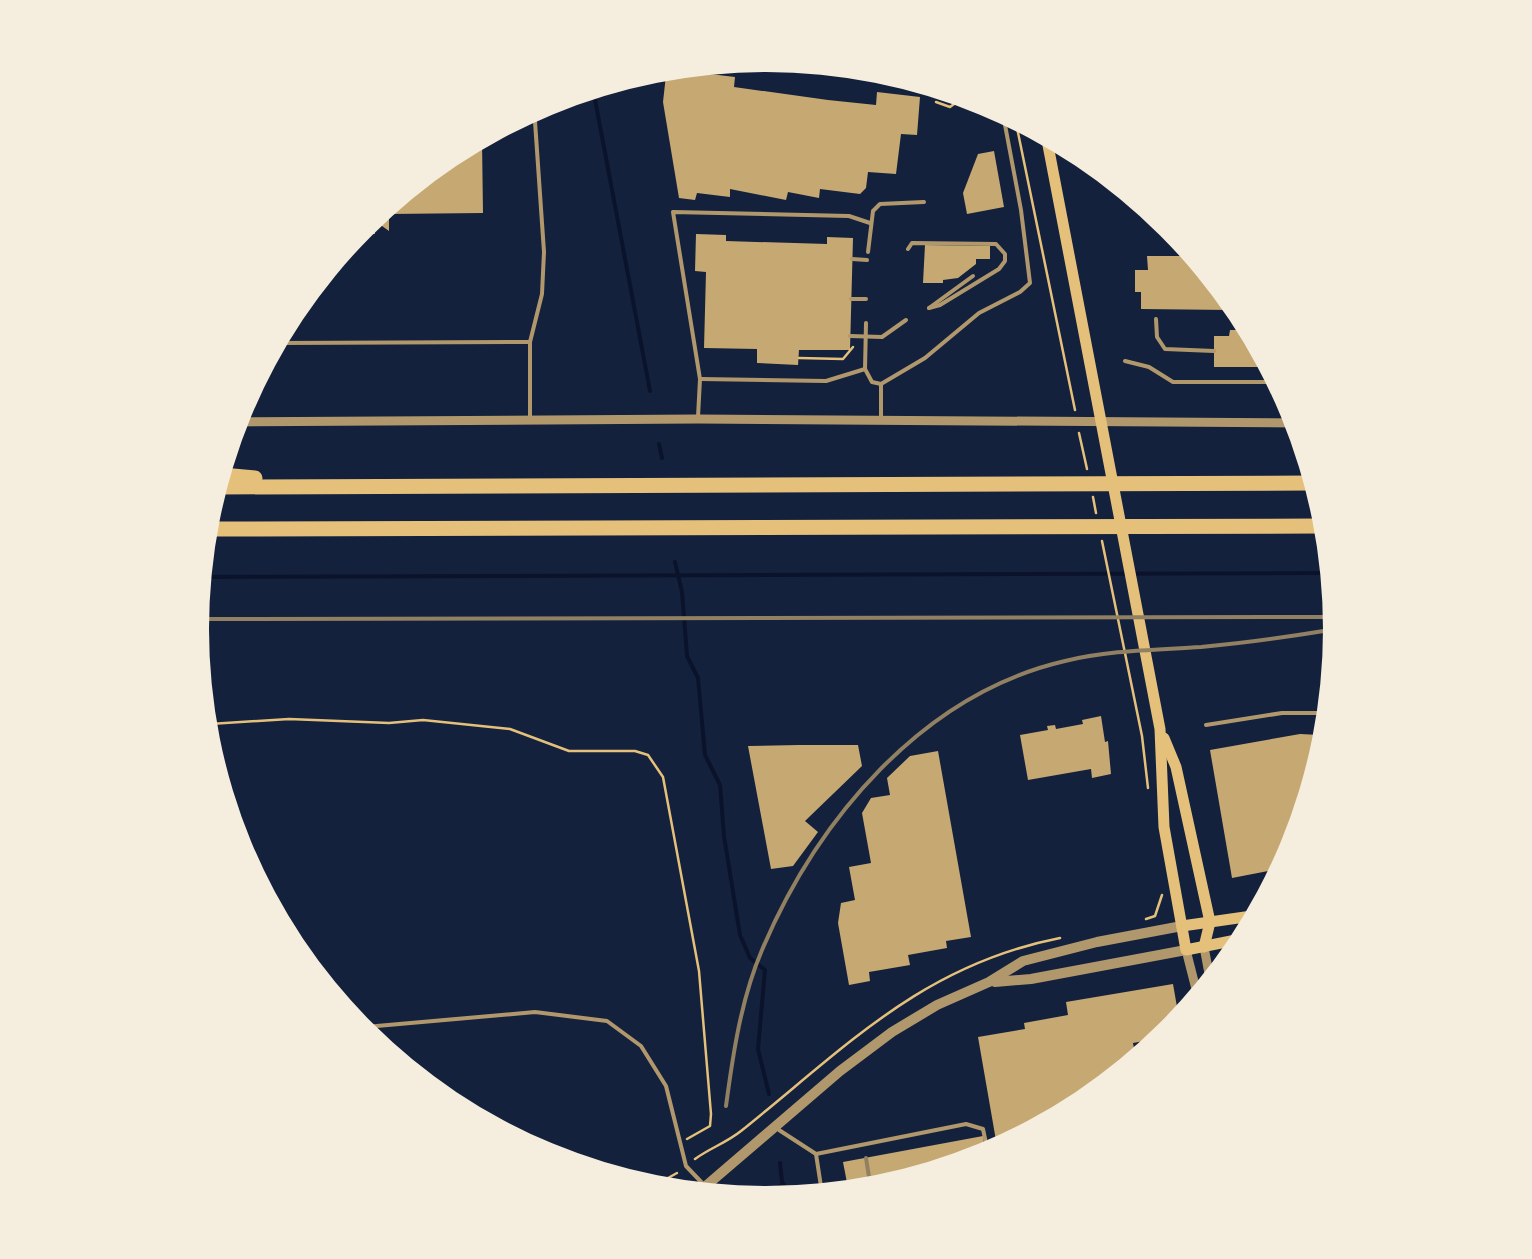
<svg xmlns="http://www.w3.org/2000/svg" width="1532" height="1259" viewBox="0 0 1532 1259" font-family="'Sofia Sans Condensed',sans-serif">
  <rect width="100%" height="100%" fill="#14213d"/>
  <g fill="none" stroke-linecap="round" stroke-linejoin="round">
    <g stroke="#0b132b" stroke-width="4">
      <polyline points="593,89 650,391"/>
      <polyline points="659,444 662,458"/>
      <polyline points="675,562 682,592 687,656 698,678 705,755 720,785 724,836 740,935 750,958 765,970 758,1049 769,1094"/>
      <polyline points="202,577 1329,573"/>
      <polyline points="780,1163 784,1200"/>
      <polyline points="751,1201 784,1184"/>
    </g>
  </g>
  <g fill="#c6a872">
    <polygon points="685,71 735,77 734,87 828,100 876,105 877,92 920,97 917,135 901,134 896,174 868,172 866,188 860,194 820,189 819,198 788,192 786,200 730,189 730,197 697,193 695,200 679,198 663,102 666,75"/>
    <polygon points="482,141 483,213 389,214 389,231 375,221 375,234 352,234 360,223"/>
    <polygon points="994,151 1004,207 967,214 963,193 978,154"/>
    <polygon points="696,234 726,235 726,241 827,244 827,237 853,238 850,350 799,350 798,365 757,363 757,349 704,348 706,272 695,271"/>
    <polygon points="925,245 990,246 990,259 976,259 976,264 958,278 943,280 943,283 923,283"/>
    <polygon points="1147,256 1194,256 1230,310 1141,309 1141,292 1135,292 1135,270 1148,270"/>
    <polygon points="1230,330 1244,330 1268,367 1214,367 1214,336 1229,336"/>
    <polygon points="1101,716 1105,742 1108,741 1111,774 1092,778 1091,769 1028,780 1020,735 1048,730 1047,726 1055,725 1056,729 1083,724 1082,720"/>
    <polygon points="1300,734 1320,735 1297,850 1284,868 1232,878 1210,750"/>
    <polygon points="799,745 858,745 862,766 805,821 818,832 793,866 771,869 748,746"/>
    <polygon points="938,751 971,937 946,941 947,948 908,955 910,965 869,972 870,981 849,985 838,923 841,903 855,900 849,867 871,863 862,813 871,798 890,795 887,778 910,756"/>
    <polygon points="1173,984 1180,1024 1172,1036 1133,1043 1136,1060 998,1152 978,1037 1025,1029 1024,1023 1068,1015 1066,1002"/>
    <polygon points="983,1136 985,1160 848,1188 843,1162"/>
  </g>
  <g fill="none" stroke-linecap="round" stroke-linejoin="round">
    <g stroke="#e5c07b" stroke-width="2.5">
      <polyline points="936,102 950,107 966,95"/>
      <polyline points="1015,118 1075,410"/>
      <polyline points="799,358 843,359 853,347"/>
      <polyline points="1079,433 1087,469"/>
      <polyline points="1093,497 1096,513"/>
      <polyline points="1102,541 1142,736 1148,788"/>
      <polyline points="210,724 289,719 389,723 423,720 510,729 569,751 635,751 648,755 663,777 699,971 711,1114 710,1126 687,1139"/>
      <polyline points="1146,919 1155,916 1162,895"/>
      <path d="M695,1159C710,1148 726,1143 741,1131C845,1048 922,965 1060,938"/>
      <polyline points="659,1183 677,1173"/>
    </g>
    <g stroke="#b1986c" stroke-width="4">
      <polyline points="908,249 912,243 996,244 1005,254 1005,261 999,269 940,305 929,308"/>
      <polyline points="868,252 873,211 880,204 924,202"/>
      <polyline points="852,259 867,260"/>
      <polyline points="851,299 866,299"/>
      <polyline points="929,308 973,276"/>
      <polyline points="1156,319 1157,337 1165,349 1214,351"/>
      <polyline points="850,336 882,337 906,320"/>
      <polyline points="280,343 530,342"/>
      <polyline points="1125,361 1149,367 1173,382 1278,382"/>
      <polyline points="865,369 866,323"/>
      <polyline points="701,379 826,381 865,369 872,382 881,384"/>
      <polyline points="881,384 925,358 979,313 1020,292 1030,283 1021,210 1002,109"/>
      <polyline points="881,384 881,419"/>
      <polyline points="698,417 700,379 673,212 849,216 870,223"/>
      <polyline points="530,419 530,342 542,294 544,252 534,107"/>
      <polyline points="1206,725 1282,713 1324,713"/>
      <polyline points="354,1028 535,1012 607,1021 641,1046 666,1086 686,1166 705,1186"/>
      <polyline points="779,1130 816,1154 822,1193"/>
      <polyline points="816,1154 966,1124 983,1129 989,1158"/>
    </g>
    <g stroke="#b1986c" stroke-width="9">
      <polyline points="233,422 698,419 1299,423"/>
      <polyline points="1204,947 1210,979"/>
      <polyline points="1186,950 1198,997"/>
    </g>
    <g stroke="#b1986c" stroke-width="10">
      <polyline points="995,982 1031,979 1186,950"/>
      <polyline points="700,1191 840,1071 892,1032 937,1005 989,982 1023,961 1097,942 1182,926"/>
    </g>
    <g stroke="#e5c07b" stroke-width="11">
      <polyline points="1047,140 1160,729 1164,827 1186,950 1236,940"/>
      <polyline points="1164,738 1176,767 1210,922 1204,947"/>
      <polyline points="1182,926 1252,916"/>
    </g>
    <g stroke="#e5c07b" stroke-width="15">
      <polyline points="222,475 255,478"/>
      <polyline points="220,487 1311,483"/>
      <polyline points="212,529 1320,526"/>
    </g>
    <g stroke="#918062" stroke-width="4">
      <polyline points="194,619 1338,617"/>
      <path d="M726,1106C733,1054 741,999 762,950C817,820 922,694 1065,661C1109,650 1156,650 1201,647C1244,643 1287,637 1330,630"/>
      <polyline points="866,1158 870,1183"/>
    </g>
  </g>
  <path d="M0 0H1532V1259H0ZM209 629a557 557 0 1 1 1114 0a557 557 0 1 1-1114 0Z" fill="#f5edde" fill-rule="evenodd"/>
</svg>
